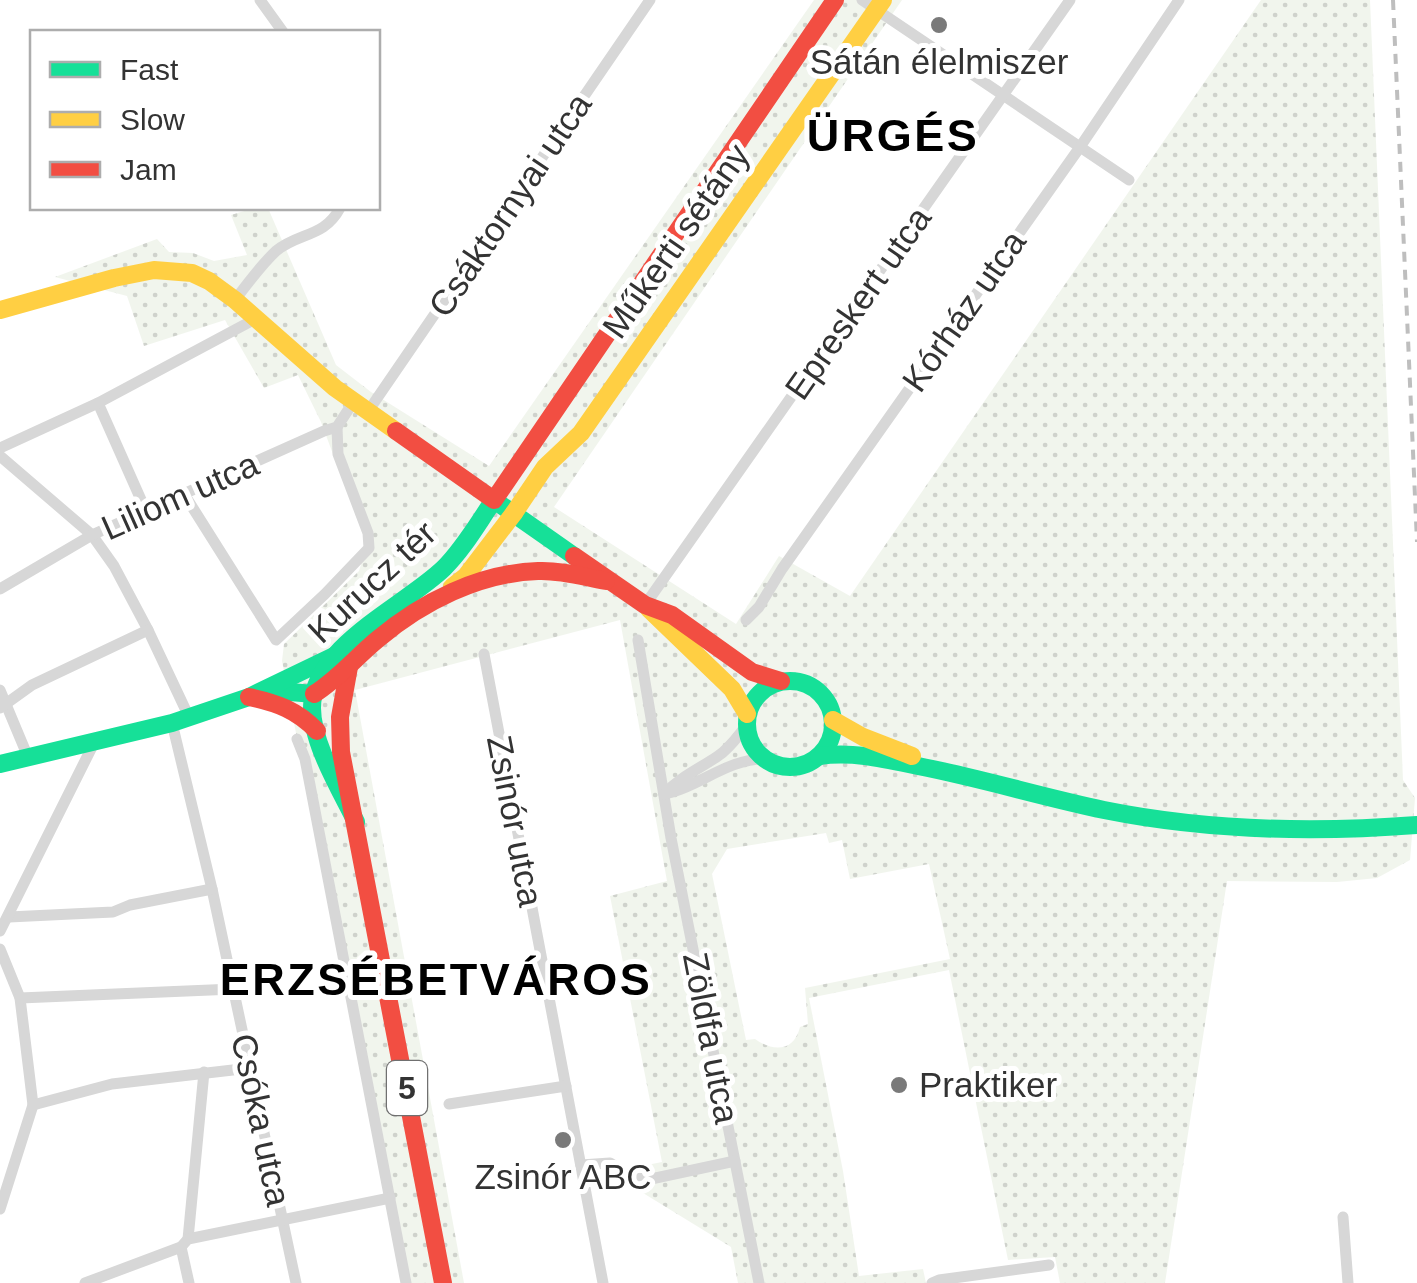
<svg xmlns="http://www.w3.org/2000/svg" width="1417" height="1283" viewBox="0 0 1417 1283" font-family="Helvetica,sans-serif">
  <defs>
    <pattern id="grass-dots" width="8" height="8" patternUnits="userSpaceOnUse" patternTransform="scale(2.5)"><rect width="8" height="8" fill="#f1f5ed"/><path d="M2 2h.1M6 6h.1" fill="none" stroke="#cfd2cc" stroke-width="1.8" stroke-linecap="round"/></pattern>
  </defs>
  <rect width="100%" height="100%" fill="#fff"/>
  <path fill="url(#grass-dots)" fill-rule="evenodd" d="M814,0H902L554,507L736,624L779,556L850,596L1261,0H1370L1403,780L1415,798L1410,860L1377,878L1337,882L1227,881L1165,1283H1060L1055,1257L1008,1260L949,970L809,998L843,1171L859,1276L923,1269L926,1283H738L731,1247L630,1185L632,1168L662,1162L610,896L667,881L620,620L355,690L464,1283H403L282,661L284,644L359,571L367,545L321,422L298,375L264,388L225,320L144,346L127,296L55,277L157,239L169,252L193,253L214,261L247,255L231,215L254,208H268L336,365L371,392L489,466ZM826,833L829,843L842,840L850,879L929,864L950,959L805,988L808,1024L800,1027C794,1052 773,1052 755,1039L746,1040L712,874L727,849Z"/>
  <g fill="none" stroke-linecap="round" stroke-linejoin="round">
    <g stroke="#d7d7d7" stroke-width="11">
      <polyline points="260,0 283,32"/>
      <polyline points="862,0 1129,180"/>
      <path d="M235,300C248,283 261,265 276,251C299,232 324,238 340,208"/>
      <polyline points="98,403 146,511"/>
      <polyline points="369,410 650,0"/>
      <polyline points="0,448 98,403 257,318"/>
      <polyline points="0,456 92,535 114,566 148,630 189,717"/>
      <polyline points="184,494 276,640 325,594 369,548 368,533 338,454 337,427"/>
      <polyline points="0,589 92,535 324,431 337,427 354,401"/>
      <polyline points="645,605 1070,0"/>
      <polyline points="746,620 759,607 782,569 1080,147 1179,0"/>
      <polyline points="638,640 671,838 759,1283"/>
      <polyline points="484,654 603,1283"/>
      <polyline points="0,690 28,757"/>
      <polyline points="0,708 32,685 148,630"/>
      <polyline points="172,723 212,889 296,1283"/>
      <polyline points="297,739 305,759 406,1283"/>
      <path d="M664,794C699,787 727,759 764,759"/>
      <path d="M664,794C680,777 699,769 718,756C730,748 737,737 746,726"/>
      <polyline points="9,917 113,912 130,905 212,889"/>
      <polyline points="0,931 94,743"/>
      <polyline points="0,949 20,998 33,1105 0,1209"/>
      <polyline points="20,998 234,989"/>
      <polyline points="449,1104 566,1086"/>
      <polyline points="33,1105 112,1084 250,1068"/>
      <polyline points="581,1165 610,1163 635,1178 651,1179 735,1161"/>
      <polyline points="1343,1217 1348,1283"/>
      <polyline points="188,1239 204,1072"/>
      <polyline points="181,1247 189,1283"/>
      <polyline points="85,1283 181,1247 188,1239 390,1198"/>
      <polyline points="932,1283 939,1280 1049,1265"/>
    </g>
    <g stroke="#16e098" stroke-width="18">
      <circle cx="790" cy="724" r="43"/>
      <polyline points="264,695 290,692 314,694"/>
      <path d="M819,756C853,751 885,759 918,766C980,778 1042,797 1104,810C1208,831 1312,833 1417,825"/>
      <polyline points="0,764 172,723 249,697 338,654"/>
      <path d="M356,822C341,791 312,744 312,708C312,646 405,606 444,568C464,548 478,523 494,500L574,556"/>
    </g>
    <g stroke="#ffcf43" stroke-width="18">
      <polyline points="0,310 114,278 154,270 192,273 209,281 235,300 335,388 396,431"/>
      <polyline points="514,513 545,467 581,433 883,0"/>
      <polyline points="452,587 466,576 514,513"/>
      <polyline points="649,609 732,689 747,714"/>
      <polyline points="833,720 863,737 912,756"/>
    </g>
    <g stroke="#f24e42" stroke-width="18">
      <polyline points="396,431 494,500 835,0"/>
      <polyline points="574,556 645,605 672,615 752,672 781,681"/>
      <polyline points="349,667 340,717 341,752 443,1283"/>
      <path d="M314,694C338,679 356,657 378,639C422,602 479,573 538,571C561,570 584,577 606,581"/>
      <path d="M249,697C277,703 297,710 317,731"/>
    </g>
    <polyline stroke="#bebebe" stroke-width="4" stroke-dasharray="10 8" stroke-linecap="butt" points="1393,0 1417,542"/>
  </g>
  <g fill="#7a7a7a" stroke="#fff" stroke-width="4">
    <circle cx="939" cy="25" r="10"/>
    <circle cx="899" cy="1085" r="10"/>
    <circle cx="563" cy="1140" r="10"/>
  </g>
  <g text-anchor="middle" stroke-width="10" stroke-linejoin="round" paint-order="stroke">
    <rect fill="#fff" stroke="#707070" stroke-width="2.5" x="387" y="1061" width="40" height="54" rx="8"/>
    <g font-size="32" font-weight="bold" fill="#333">
      <text x="407" y="1099">5</text>
    </g>
    <g font-size="35" fill="#333" stroke="#fff">
      <text x="939" y="74">Sátán élelmiszer</text>
      <text x="919" y="1097" text-anchor="start">Praktiker</text>
      <text x="563" y="1189">Zsinór ABC</text>
    </g>
    <g font-size="35" fill="#333" stroke="#fff">
      <text transform="translate(510 205) rotate(-56)" y="12">Csáktornyai utca</text>
      <text transform="translate(676 241) rotate(-55)" y="12">Műkerti sétány</text>
      <text transform="translate(858 303) rotate(-55)" y="12">Epreskert utca</text>
      <text transform="translate(964 311) rotate(-55)" y="12">Kórház utca</text>
      <text transform="translate(180 496) rotate(-24)" y="12">Liliom utca</text>
      <text transform="translate(372 582) rotate(-43)" y="12">Kurucz tér</text>
      <text transform="translate(515 821) rotate(79)" y="12">Zsinór utca</text>
      <text transform="translate(711 1038) rotate(79)" y="12">Zöldfa utca</text>
      <text transform="translate(261 1120) rotate(78)" y="12">Csóka utca</text>
    </g>
    <g font-size="45" font-weight="bold" letter-spacing="2.5" fill="#000" stroke="#fff">
      <text x="893" y="151">ÜRGÉS</text>
      <text x="436" y="995">ERZSÉBETVÁROS</text>
    </g>
  </g>
  <rect x="30" y="30" width="350" height="180" fill="#ffffff" stroke="#adadad" stroke-width="2.5"/>
  <rect x="50" y="62" width="50" height="15" fill="#16e098" stroke="#adadad" stroke-width="2.5"/>
  <text x="120" y="80" font-size="30" fill="#333333">Fast</text>
  <rect x="50" y="112" width="50" height="15" fill="#ffcf43" stroke="#adadad" stroke-width="2.5"/>
  <text x="120" y="130" font-size="30" fill="#333333">Slow</text>
  <rect x="50" y="162" width="50" height="15" fill="#f24e42" stroke="#adadad" stroke-width="2.5"/>
  <text x="120" y="180" font-size="30" fill="#333333">Jam</text>
</svg>
